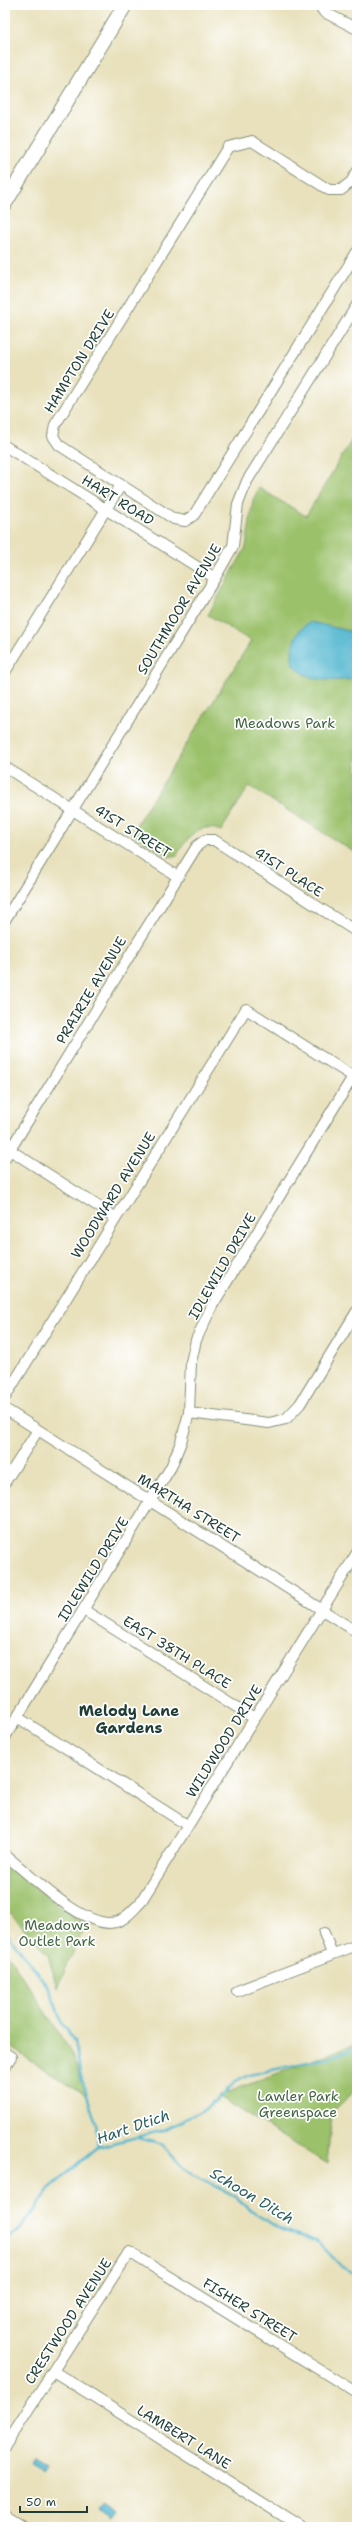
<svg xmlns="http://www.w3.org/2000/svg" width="362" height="2532" font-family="'Shantell Sans',sans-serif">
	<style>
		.green { fill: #9bc16b; stroke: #5d7f50 }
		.water { fill: #50b5cf; stroke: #387982 }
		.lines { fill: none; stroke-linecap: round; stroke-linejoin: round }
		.stream { stroke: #50b5cf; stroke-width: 2.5 }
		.minor-casing { stroke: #848f78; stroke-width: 12 }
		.highway-casing { stroke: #848f78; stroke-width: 16 }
		.minor { stroke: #fff; stroke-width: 10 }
		.highway { stroke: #fff; stroke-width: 14 }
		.labels { text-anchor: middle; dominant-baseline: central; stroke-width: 3.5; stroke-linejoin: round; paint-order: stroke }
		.street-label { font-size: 14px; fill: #1f3d34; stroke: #fff }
		.park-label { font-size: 14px; fill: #446544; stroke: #fff }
		.neighbourhood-label { font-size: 15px; font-weight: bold; fill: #1f3d34; stroke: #fff }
		.water-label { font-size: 15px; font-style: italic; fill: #2e6162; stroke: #fff }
	</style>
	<rect width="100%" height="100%" fill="#fff"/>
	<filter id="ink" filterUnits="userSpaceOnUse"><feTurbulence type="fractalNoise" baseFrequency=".025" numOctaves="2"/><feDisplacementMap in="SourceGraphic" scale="8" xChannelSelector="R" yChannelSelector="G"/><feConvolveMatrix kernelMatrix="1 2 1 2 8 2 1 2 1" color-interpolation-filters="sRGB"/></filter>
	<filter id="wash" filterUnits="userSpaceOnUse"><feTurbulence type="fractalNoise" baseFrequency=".012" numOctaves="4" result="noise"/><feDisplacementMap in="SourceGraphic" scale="16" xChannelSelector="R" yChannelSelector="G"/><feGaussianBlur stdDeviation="0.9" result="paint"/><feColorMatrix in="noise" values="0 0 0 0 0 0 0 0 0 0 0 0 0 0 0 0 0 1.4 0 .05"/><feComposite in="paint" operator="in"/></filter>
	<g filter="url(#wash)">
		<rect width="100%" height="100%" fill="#e8e1bc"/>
		<path class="green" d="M357,431v423l-108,-68 -28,45c-23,-10 -33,6 -44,24l-8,2 -38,-24 120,-192 -43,-26 38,-68 7,-47 6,-12 47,28z
			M5,1864l80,62 -28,62 -9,-33 -43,-48z
			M5,1950l66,102 16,44 -82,-52z
			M357,2043v46l-25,23 -5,52 -109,-68z"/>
		<path class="water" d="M311,622l46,11v46c-25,2 -45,5 -64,-14 -3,-18 1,-35 18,-43z
			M35,2458l12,7 -3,6 -12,-7z
			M102,2502l13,8 -4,7 -13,-9z"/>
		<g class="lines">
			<path class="stream" d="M5,1931l38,49 7,10 12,33 13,18 5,32 16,51 2,23
				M138,2138l25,7 18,21 11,8 43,22 19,17 26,16 38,13 24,25 15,8
				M5,2241l16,-13 28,-39 49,-42 66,-17 37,-19 23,-17 10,-11 15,-8 78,-17 21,-7 9,-7"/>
		</g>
	</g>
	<g filter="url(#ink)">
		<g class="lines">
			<g class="minor-casing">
				<path id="minor" d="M319,5l5,7 33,17
					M357,172l-6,10 -10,8h-12l-77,-49 -24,6 -173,278 -2,11 6,9 115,74 11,2 9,-6 163,-263
					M5,446l210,132
					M5,672l116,-187
					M5,767l172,109
					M5,920l210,-342 18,-32 5,-42 9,-23 110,-176
					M10,1150l105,67
					M5,1158l192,-312 8,-6h9l143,92
					M5,1397l241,-388 111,70
					M5,1409l352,223
					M189,1413l80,10 17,-4 14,-15 57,-93
					M5,1482l33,-52
					M84,1610l170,108
					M17,1717l170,108
					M5,1737l166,-270 10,-25 8,-29 2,-51 5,-22 16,-34 145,-236
					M5,1855c23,18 81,76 111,67 9,-2 17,-12 24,-19l217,-350
					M324,1933l8,21
					M237,1991l120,-46
					M5,2053l6,4 -6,9
					M53,2371l248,156
					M5,2446l124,-194 228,141
					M5,2517l16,10"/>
			</g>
			<g class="highway-casing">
				<path id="highway" d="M5,203l120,-198"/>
			</g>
			<use href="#minor" class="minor"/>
			<use href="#highway" class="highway"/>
		</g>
	</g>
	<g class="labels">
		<g class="street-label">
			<text transform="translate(79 361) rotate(-58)">HAMPTON DRIVE</text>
			<text transform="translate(118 500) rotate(32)">HART ROAD</text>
			<text transform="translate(179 609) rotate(-59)">SOUTHMOOR AVENUE</text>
			<text transform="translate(133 831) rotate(32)">41ST STREET</text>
			<text transform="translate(289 872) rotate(33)">41ST PLACE</text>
			<text transform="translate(91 990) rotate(-59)">PRAIRIE AVENUE</text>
			<text transform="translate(113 1195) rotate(-58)">WOODWARD AVENUE</text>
			<text transform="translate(222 1266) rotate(-60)">IDLEWILD DRIVE</text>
			<text transform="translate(189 1508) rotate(32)">MARTHA STREET</text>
			<text transform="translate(93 1569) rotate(-58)">IDLEWILD DRIVE</text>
			<text transform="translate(177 1652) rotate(32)">EAST 38TH PLACE</text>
			<text transform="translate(224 1741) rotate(-58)">WILDWOOD DRIVE</text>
			<text transform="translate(250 2310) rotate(32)">FISHER STREET</text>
			<text transform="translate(68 2321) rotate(-57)">CRESTWOOD AVENUE</text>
			<text transform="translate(184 2437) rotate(32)">LAMBERT LANE</text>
		</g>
		<g class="park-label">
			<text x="285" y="723">Meadows Park</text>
			<text x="57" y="1925">Meadows<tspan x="57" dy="16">Outlet Park</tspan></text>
			<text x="298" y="2096">Lawler Park<tspan x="298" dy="16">Greenspace</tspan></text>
		</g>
		<g class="neighbourhood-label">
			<text x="129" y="1711">Melody Lane<tspan x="129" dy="17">Gardens</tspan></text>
		</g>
		<g class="water-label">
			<text transform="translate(133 2127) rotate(-19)">Hart Dtich</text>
			<text transform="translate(252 2196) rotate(31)">Schoon Ditch</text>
		</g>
	</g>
	<rect width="362" height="2532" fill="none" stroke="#fff" stroke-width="20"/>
	<path d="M20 2506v6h67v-6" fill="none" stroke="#1f3d34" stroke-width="2"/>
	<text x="26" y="2506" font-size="12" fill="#1f3d34" stroke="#ffffff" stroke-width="3" paint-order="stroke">50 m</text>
</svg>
